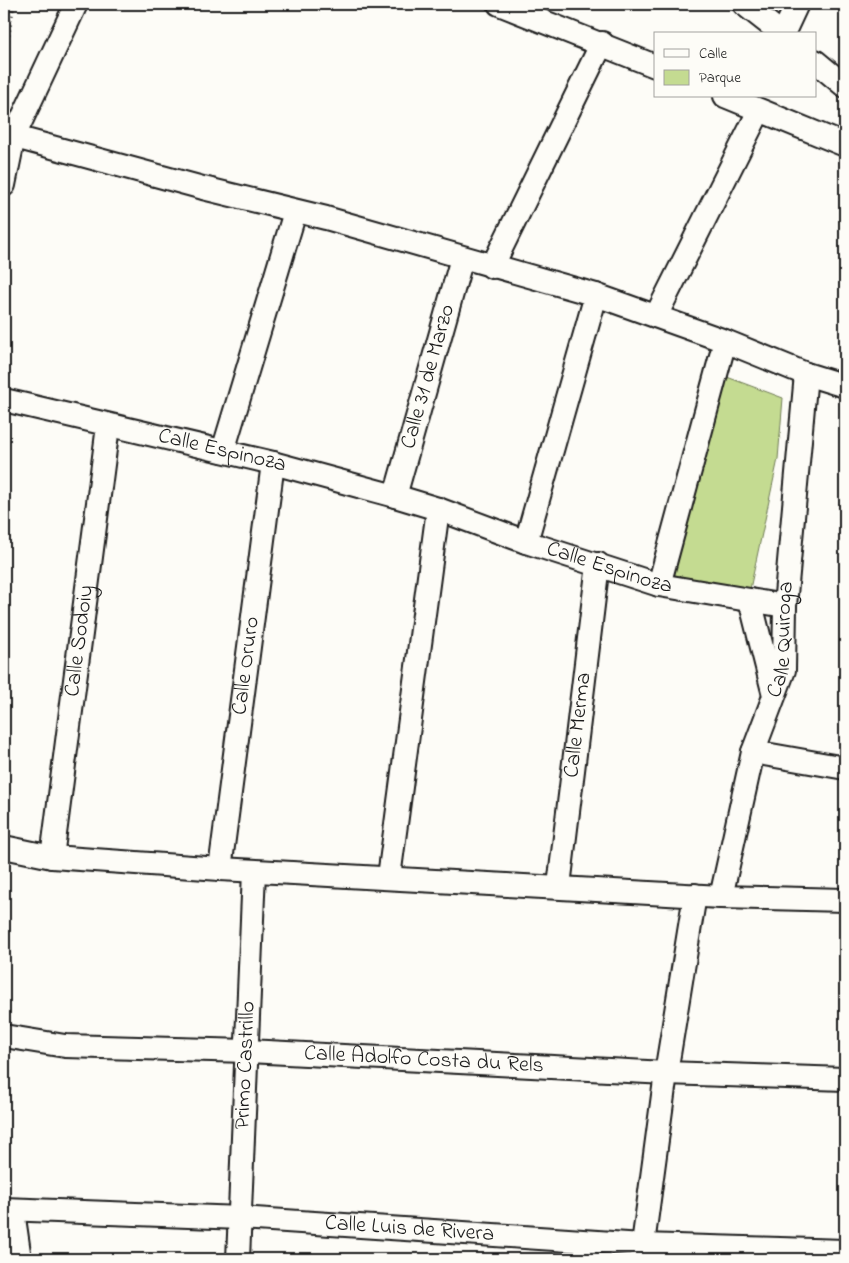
<svg xmlns="http://www.w3.org/2000/svg" width="849" height="1263" font-family="'Indie Flower',sans-serif">
	<style>
		.green { fill: #c4db91; stroke: #707c56 }
		.lines { fill: none; stroke-linecap: round; stroke-linejoin: round }
		.street-casing { stroke: #1c1c1c; stroke-width: 26 }
		.path { stroke: #1c1c1c; stroke-width: 3; stroke-dasharray: 1 4; stroke-linecap: butt }
		.street { stroke: #fdfcf7; stroke-width: 22 }
		.labels { text-anchor: middle; dominant-baseline: central; stroke-width: 5; stroke-linejoin: round; paint-order: stroke }
		.street-label { font-size: 22px; fill: #1c1c1c; stroke: #fdfcf7 }
	</style>
	<rect width="100%" height="100%" fill="#fdfcf7"/>
	<filter id="ink" filterUnits="userSpaceOnUse"><feTurbulence type="fractalNoise" baseFrequency=".02" numOctaves="2"/><feDisplacementMap in="SourceGraphic" scale="10" xChannelSelector="R" yChannelSelector="G"/><feConvolveMatrix kernelMatrix="1 2 1 2 8 2 1 2 1" color-interpolation-filters="sRGB"/></filter>
	<g filter="url(#ink)">
		<path class="green" d="M727,377l56,21 -5,61 -28,130 -78,-13z"/>
		<g class="lines">
			<g class="street-casing">
				<g id="street">
					<path d="M499,4l156,62"/>
					<path d="M744,4l38,30"/>
					<path d="M783,34l14,-30"/>
					<path d="M815,61l30,25"/>
					<path d="M725,96l120,49"/>
					<path d="M4,134l199,54 123,30 270,77 129,46 81,33 39,12"/>
					<path d="M4,185l10,-49 62,-132"/>
					<path d="M492,267l110,-224"/>
					<path d="M656,316l103,-205"/>
					<path id="s1" d="M4,400l269,63 122,33 43,13 88,33 133,43 126,21"/>
					<path d="M223,451l72,-239"/>
					<path id="s2" d="M395,496l67,-238"/>
					<path d="M526,542l70,-247"/>
					<path d="M659,585l66,-244"/>
					<path d="M750,600l24,95"/>
					<path d="M753,752l92,16"/>
					<path d="M4,847l48,10 168,12 501,28 124,3"/>
					<path id="s3" d="M52,857l56,-431"/>
					<path id="s4" d="M220,869l53,-406"/>
					<path d="M389,877l49,-368"/>
					<path id="s5" d="M559,886l39,-322"/>
					<path id="s6" d="M721,897l32,-145 31,-82 1,-64 21,-232"/>
					<path id="s7" d="M4,1036l61,10 183,5 418,22 179,6"/>
					<path id="s8" d="M4,1209l237,9 401,27 203,6"/>
					<path d="M13,1211l7,48"/>
					<path id="s9" d="M238,1259l16,-388"/>
					<path d="M641,1259l25,-186 29,-178"/>
				</g>
			</g>
			<path class="path" d="M4,65l10,-61"/>
			<use href="#street" class="street"/>
		</g>
	</g>
	<g class="labels">
		<g class="street-label">
			<text stroke="none"><textPath href="#s2" startOffset="124">Calle 31 de Marzo</textPath></text>
			<text stroke="none"><textPath href="#s1" startOffset="224">Calle Espinoza</textPath></text>
			<text stroke="none"><textPath href="#s1" startOffset="629">Calle Espinoza</textPath></text>
			<text stroke="none"><textPath href="#s6" startOffset="266">Calle Quiroga</textPath></text>
			<text stroke="none"><textPath href="#s3" startOffset="218">Calle Sodoiy</textPath></text>
			<text stroke="none"><textPath href="#s4" startOffset="205">Calle Oruro</textPath></text>
			<text stroke="none"><textPath href="#s5" startOffset="162">Calle Merma</textPath></text>
			<text stroke="none"><textPath href="#s7" startOffset="421">Calle Adolfo Costa du Rels</textPath></text>
			<text stroke="none"><textPath href="#s9" startOffset="194">Primo Castrillo</textPath></text>
			<text stroke="none"><textPath href="#s8" startOffset="406">Calle Luis de Rivera</textPath></text>
		</g>
	</g>
	<rect width="849" height="1263" fill="none" stroke="#fdfcf7" stroke-width="20"/>
	<rect x="10" y="10" width="829" height="1243" fill="none" stroke="#1c1c1c" stroke-width="2" filter="url(#ink)"/>
	<rect x="654" y="32" width="162" height="65" fill="#fdfcf7" stroke="#a3a29f"/>
	<rect x="664" y="49" width="25" height="8" fill="#fdfcf7" stroke="#a3a29f"/>
	<text x="699" y="58" font-size="15" fill="#1c1c1c">Calle</text>
	<rect x="664" y="70" width="25" height="15" fill="#c4db91" stroke="#a3a29f"/>
	<text x="699" y="82" font-size="15" fill="#1c1c1c">Parque</text>
</svg>
